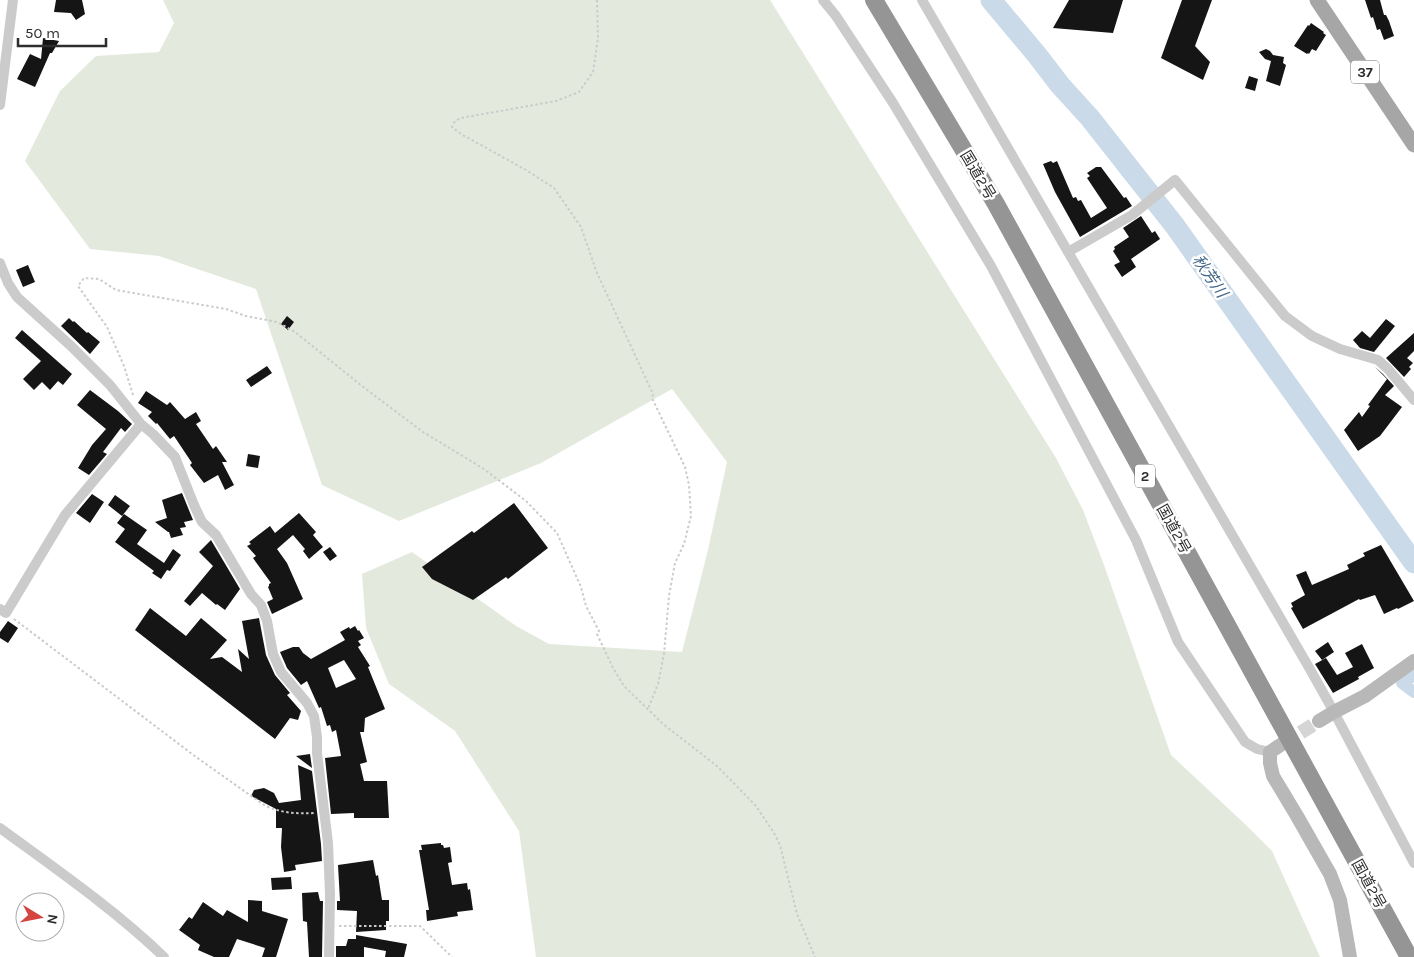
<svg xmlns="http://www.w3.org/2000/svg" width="1414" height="957" font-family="Karla,'Noto Sans JP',sans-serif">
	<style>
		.green { fill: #e3eadd }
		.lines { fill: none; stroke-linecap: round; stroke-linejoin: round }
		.canal { stroke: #cbdae8; stroke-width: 12 }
		.river { stroke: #cbdae8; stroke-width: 21 }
		.building { fill: #151515; fill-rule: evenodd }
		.secondary-tunnel { stroke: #d5d5d5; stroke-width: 14; stroke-dasharray: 14 7; stroke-linecap: butt }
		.path { stroke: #cbcbcb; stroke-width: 2; stroke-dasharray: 2.5 2.5; stroke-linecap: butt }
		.street { stroke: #cbcbcb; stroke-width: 10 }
		.secondary { stroke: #b8b8b8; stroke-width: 14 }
		.primary { stroke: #a6a6a6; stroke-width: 15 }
		.highway { stroke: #959595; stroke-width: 18 }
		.labels { text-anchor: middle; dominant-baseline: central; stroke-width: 5; stroke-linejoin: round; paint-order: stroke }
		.shield { fill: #fff; stroke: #6d6d6d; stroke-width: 1 }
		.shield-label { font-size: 14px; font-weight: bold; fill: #2e2e2e }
		.street-label { font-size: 15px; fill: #2e2e2e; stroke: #fff }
		.water-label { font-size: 16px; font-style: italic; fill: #446789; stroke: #fff }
	</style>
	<rect width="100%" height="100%" fill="#fff"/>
	<path class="green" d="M163,0h607l286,458 27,52 21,55 67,190 75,70 26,26 48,106h-784l-17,-126 -64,-100 -66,-47 -23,-56 -4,-54 50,-22 104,74 33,18 133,8 25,-98 20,-92 -55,-73 -131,74 -142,58 -77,-36 -66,-196 -97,-33 -69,-7 -65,-88 35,-70 36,-35 63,-4 15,-29z"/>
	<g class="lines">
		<path class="canal" d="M1414,675l-12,8 12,9"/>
		<path class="river" d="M991,0l46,55 23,30 30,33 85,108 239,337"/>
	</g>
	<path class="building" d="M56,0h26l3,14 -9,6 -5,-7 -17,-1z
		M1069,0h54l-10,33 -60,-5z
		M1182,0h30l-17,46 15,16 -7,18 -42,-22z
		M1365,0h15l4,15h2l3,6 5,15 -10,4 -4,-11 -3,1 -4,-13 -2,1z
		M1311,23l13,9 -1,1 3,2 -10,16 -4,-2 -3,5 -1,-1 -1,1 -13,-8 14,-21 1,1z
		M43,38l16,3 -7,12h-2l-15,34 -18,-8 13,-25 11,5z
		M1266,49l4,2 3,4 11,2 -1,6 3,2 -6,21 -14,-5 5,-20 -6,-2 -6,-7z
		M1249,76l9,3 -3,12 -10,-3z
		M1051,161l2,2 4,-2 16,37 3,-1 2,4 3,-1 10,18 16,-10 -20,-30 3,-2 -3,-3 9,-6h5l23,31 2,-1 6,9 -52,31 -25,-45 -12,-28z
		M1141,216l11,17 3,-2 5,8 -29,20 5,8 -14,10 -8,-12 6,-3 -7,-11 2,-2 -1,-2 15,-10 -6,-9z
		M28,265l7,17 -12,5 -7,-17z
		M287,316l7,6 -6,8 -7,-6z
		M69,318l4,4 1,-1 13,12 1,-1 12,10 -10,12 -29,-28z
		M1386,319l9,7 -21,26 -14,-4 -7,-8 9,-9 8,7z
		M22,330l50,44 -9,11 -5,-4 -8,9 -8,-8 -8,8 -11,-11 18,-18 -26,-23z
		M1414,333v18l-7,7 6,5 -4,4 2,2 -7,8 -18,-19z
		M267,366l5,7 -21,14 -5,-7z
		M1375,367l8,7 11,12 -9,9 17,12 -22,29 -22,15 -14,-21 15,-18 3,5 8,-11 -2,-1 19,-26z
		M90,390l28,21 14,13 -7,8 -4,-4 -18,24 4,2 -18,21 -11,-7 14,-23 14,-16 -29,-24z
		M146,391l21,14 3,-3 15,17 11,-7 5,9 -5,3 17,25 3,-3 11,16h-5l12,23 -9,5 -7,-15 -14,8 -14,-18 2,-2 -18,-27 -4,3 -13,-16 -1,1 -8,-8 4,-4 -14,-9z
		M248,454l12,2 -2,12 -12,-2z
		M182,493l11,27 -9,2 2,5 -6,1 3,7 -12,3 -2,-6h-1l-13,-10 12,-4 -5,-18z
		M92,494l12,8 -14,21 -14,-10z
		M115,495l15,11 -8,10 -14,-11z
		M514,503l34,45 -40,31 -2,-2 -33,23 -41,-21 -10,-12 50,-36 2,2z
		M299,513l17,19 -3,3 10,12 -14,12 -6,-8 2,-2 -12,-14 -16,14 10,14 16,36 -31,15 -5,-12 6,-3 -5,-12 1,-1v-2l2,-1 -18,-25 3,-2 -9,-10 4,-2 -2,-2 21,-16 5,7z
		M124,514l23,16 -10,14 27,19 9,-14 8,6 -11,16 -3,-1 -6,9 -9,-6 2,-2 -39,-29 10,-13 -8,-6z
		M211,540l29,49 -15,21 -8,-6 -1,1 -14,-12 -12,13 -6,-5 29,-35 -14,-14z
		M1381,545l33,56 -16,8 -1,-1 -13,6 -9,-19 -15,5 -1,-1 -56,30 -12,-21 2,-1 -2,-4 14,-8 -9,-20 10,-4 6,14 37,-16 -2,-4 18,-9 -2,-3z
		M330,547l7,9 -7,5 -7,-9z
		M150,608l36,28 15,-18 26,22 -17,19 12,-2 20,15 -4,-23 11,10 -7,-38 17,-3 7,37 9,20 15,18 -3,2 14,16 -3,9 -8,-2 -15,21 -140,-109z
		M8,621l10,7 -10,15 -8,-5v-6z
		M355,626l3,5 1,-1 5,8 -6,3 3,4 -3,2 12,19 -2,1 17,42 -20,9 -1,14h-4l7,30 -7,2 4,17h23l2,37h-35v-5l-23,1 -6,-56 16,-2 -5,-26 -4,2 -2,-7 -3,1 -6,-19 -2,1 -12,-27 -6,4 -14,-17 -7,-16 13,-5h6l4,6 8,6 34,-19 -5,-8 9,-5 1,2zM344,660l12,19 -20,9 -8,-20z
		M1328,642l6,10 -12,8 -7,-9z
		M1362,644l12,24 -16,9 1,2 -26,14 -18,-29 11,-6 11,17 16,-8 -8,-14z
		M310,754l2,14 -16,-12z
		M298,765l14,6 9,73 1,17 -27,4 1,5 -12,2 -3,-25 1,-19h-6v-19l-25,-13 3,-6 10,-2 10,5 5,10 22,-3z
		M441,843v2h2l1,3 6,-1 2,15 -4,1 4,22 15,-2 1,7 2,-1 3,21 -16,2 1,4 -31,5 -1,-11h3l-10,-60h3l-1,-5z
		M373,860l3,16 2,-1 4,25h7v21h-3v9l-30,2 1,-21 -20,-1v-9h3l-2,-36z
		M291,877l1,12 -20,1 -1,-12z
		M318,892l2,9h3l-1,56h-13l-2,-35 -4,-1 -1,-28z
		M248,900l14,1v10l26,8 -12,38h-14l3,-9 -28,-9 -8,18h-15l-16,-7 2,-5 -21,-15 10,-13 3,2 11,-17 20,14 4,-6 21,12z
		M356,935l51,9 -3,13h-19l1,-6 -22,-4v10h-28v-11h10l2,-7h8z"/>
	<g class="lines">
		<path class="secondary-tunnel" d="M1283,744l36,-23"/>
		<path class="path" d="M597,0l1,38 -5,34 -14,20 -23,9 -95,17 -6,3 -3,6 9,7 65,36 28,18 27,39 16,46 56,121 -1,4 33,69 4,18 2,31 -7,28 -9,19 -6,33 -5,58 -6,30 -10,25
			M133,395l-9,-29 -17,-39 -29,-41 6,-8 15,1 17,11 110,19 20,7 31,6 18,10 67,54 61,46 61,37 42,32 31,32 24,54 5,19 13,25 -2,3 16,34 11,18 39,38 54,42 39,40 18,27 6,12 17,69 18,43
			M14,619l182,138 68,48c16,8 32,9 50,8
			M339,926h81l32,31"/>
		<path class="street" d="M823,0l13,16 57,87 98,163 145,274 42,102 67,100 12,7 13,3
			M922,0l389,671 23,41 80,151
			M0,105l13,-105
			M1068,252l64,-37 43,-35 110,136 27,20 28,13 38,11 10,9 26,31
			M0,263l8,20 9,14 54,49 39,39 31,39 -76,91 -59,98 -6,-4
			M141,424l12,10 22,23 19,48 8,17 14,13 35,59 10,11 6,16 6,33 8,18 26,31 7,13 3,21v16l11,90 2,51 -1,63
			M0,828c56,41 114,81 164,129"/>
		<path class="secondary" d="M1319,721l15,-9 31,-16 49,-35
			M1282,744l-12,8v11l3,13 24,40 33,58 10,26 10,57"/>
		<path class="primary" d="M1317,0l97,145"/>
		<path class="highway" d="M874,0l122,204 413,753"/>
	</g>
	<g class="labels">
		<g class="shield">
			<rect x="1351" y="60.5" width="28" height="23" rx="4"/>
			<rect x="1135" y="464.5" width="20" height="23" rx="4"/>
		</g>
		<g class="shield-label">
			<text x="1365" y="72">37</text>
			<text x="1145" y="476">2</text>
		</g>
		<g class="street-label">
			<text transform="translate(978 175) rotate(59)">国道2号</text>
			<text transform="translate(1174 529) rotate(61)">国道2号</text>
			<text transform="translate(1369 884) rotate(61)">国道2号</text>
		</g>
		<g class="water-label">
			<text transform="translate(1210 276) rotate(55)">秋芳川</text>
		</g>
	</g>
	<g transform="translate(40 917) rotate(100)"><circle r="24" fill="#ffffff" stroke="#ababab"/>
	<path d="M0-4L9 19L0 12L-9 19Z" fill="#d44541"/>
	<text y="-8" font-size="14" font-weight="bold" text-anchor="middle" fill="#2e2e2e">N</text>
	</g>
	<path d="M18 38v8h88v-8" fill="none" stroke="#2e2e2e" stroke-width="2.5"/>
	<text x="25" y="38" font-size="15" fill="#2e2e2e" stroke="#ffffff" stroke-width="4" paint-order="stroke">50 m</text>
</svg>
